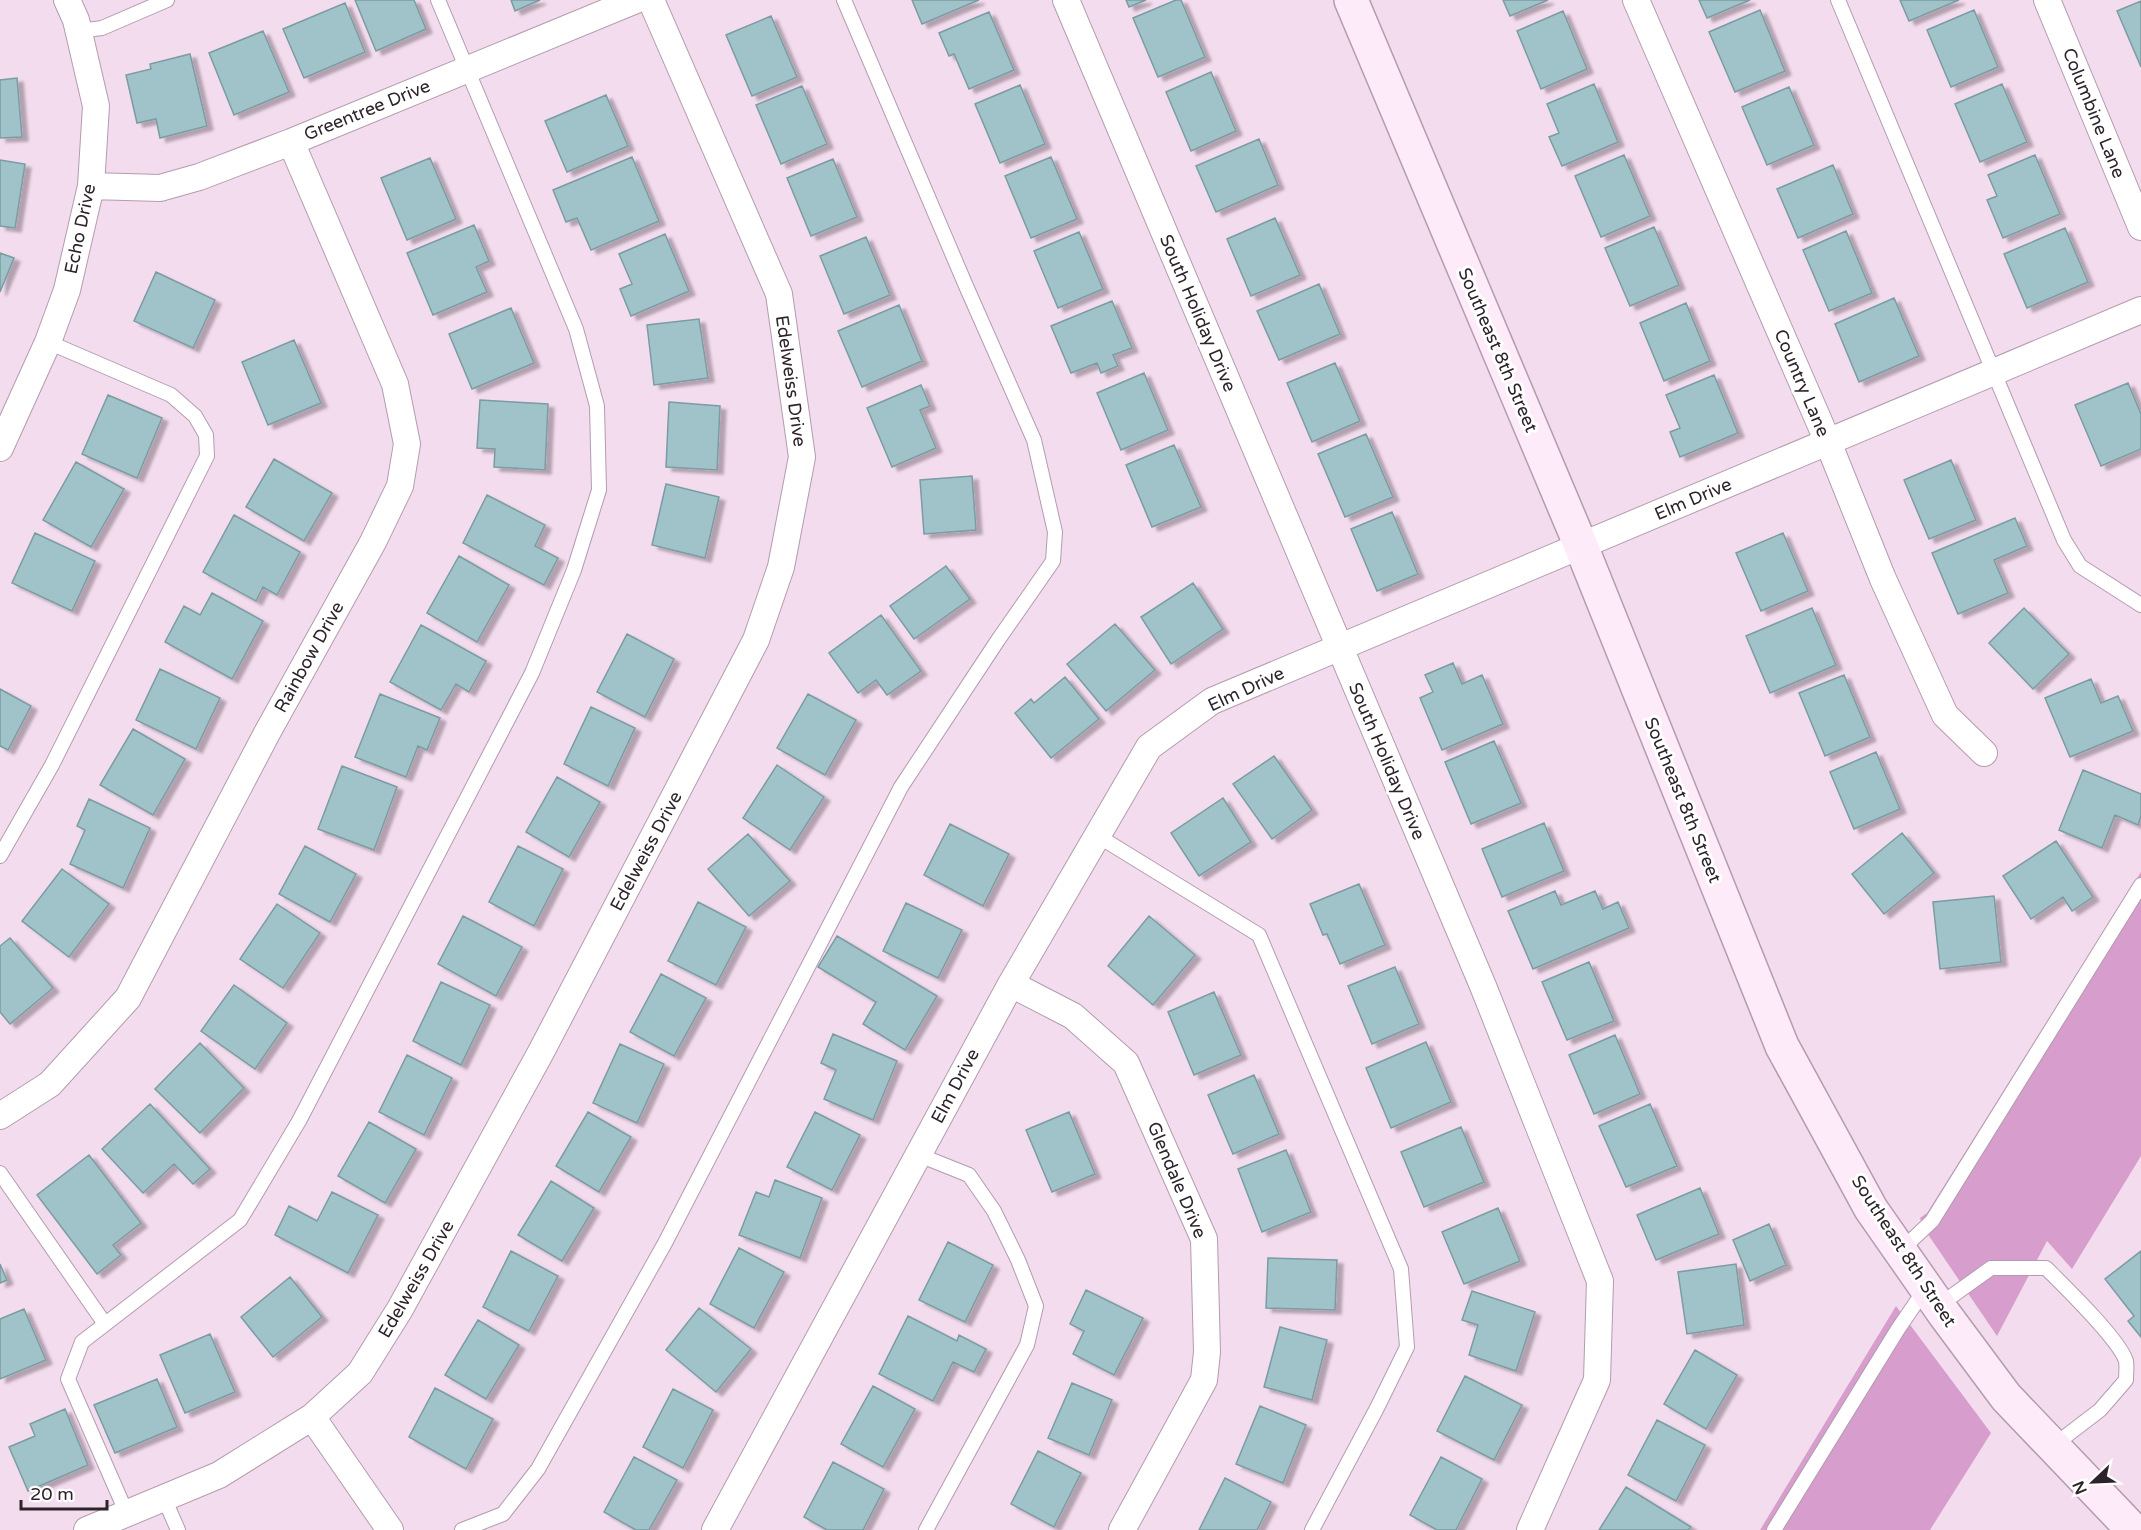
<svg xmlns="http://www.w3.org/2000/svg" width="2141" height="1530" font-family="'Varela Round',sans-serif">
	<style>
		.green { fill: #d79dcd }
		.building { fill: #a0c2c9; stroke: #7b9ca3; stroke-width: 1.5; filter: url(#shadow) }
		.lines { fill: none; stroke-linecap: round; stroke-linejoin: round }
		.lane-casing { stroke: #b39cae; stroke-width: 16 }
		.street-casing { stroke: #b39cae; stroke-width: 28 }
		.secondary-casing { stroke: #b39cae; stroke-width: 36 }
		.lane { stroke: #fff; stroke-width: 14 }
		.street { stroke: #fff; stroke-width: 26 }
		.secondary { stroke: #feebfa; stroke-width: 33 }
		.labels { text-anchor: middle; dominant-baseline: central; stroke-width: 6; stroke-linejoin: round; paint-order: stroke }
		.street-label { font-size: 18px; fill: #2d242b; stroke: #fff }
	</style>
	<defs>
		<filter id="shadow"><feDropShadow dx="6" dy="4" stdDeviation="1.5" flood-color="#0004"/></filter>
	</defs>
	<rect width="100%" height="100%" fill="#f4dcef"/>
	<path class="green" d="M2141,872v284l-69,113 -25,-28 -50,95 -72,-106 -5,-12 7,-5z
		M1896,1306l95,127 -61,97h-170z"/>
	<path class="building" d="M355,0h59l12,29 -50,22z
		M511,0h29l-25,11z
		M912,0h67l-57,24z
		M1126,0h20l-17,7z
		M1176,0h5l24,57 -47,20 -25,-59z
		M1503,0h45l-38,16z
		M1699,0h51l-43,18z
		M1900,0h59l-50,21z
		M2141,1v66l-24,-56z
		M345,3l20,49 -61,26 -21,-49z
		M1760,10l25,61 -50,21 -26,-60z
		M1974,10l24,57 -47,20 -24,-57z
		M1563,11l24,58 -46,20 -24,-58z
		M989,12l25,58 -45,19 -15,-35 -5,2 -10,-23z
		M771,16l26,61 -45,19 -26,-61z
		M263,31l26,61 -55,23 -25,-62z
		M190,54l17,72 -47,12 -4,-19 -19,4 -11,-48 25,-6 -1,-5z
		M1211,72l25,59 -45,20 -25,-59z
		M17,78l5,59 -22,1v-58z
		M1594,84l24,58 -56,24 -13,-29 10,-4 -12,-29z
		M2002,84l25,58 -47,20 -25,-58z
		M1020,85l25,59 -45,19 -25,-59z
		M802,86l25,58 -46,20 -25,-59z
		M1789,87l25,58 -47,20 -25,-58z
		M606,95l22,51 -61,26 -22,-51z
		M1259,139l19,46 -62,27 -20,-46z
		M1624,155l26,61 -49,21 -26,-61z
		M2035,155l25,59 -57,24 -16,-38 10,-4 -9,-21z
		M632,157l27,64 -68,29 -14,-32 -11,4 -13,-32z
		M1051,157l26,62 -46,19 -26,-62z
		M430,158l26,61 -49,21 -26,-62z
		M833,159l24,58 -46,19 -24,-58z
		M0,160l25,4 -10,64 -15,-2z
		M1833,165l20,49 -55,24 -21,-49z
		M1275,218l25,57 -49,21 -24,-57z
		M474,225l15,36 -13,6 11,25 -54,23 -26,-62z
		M1654,227l25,58 -49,21 -25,-58z
		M2065,228l23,54 -61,26 -23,-54z
		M1846,231l26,62 -43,18 -26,-61z
		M1079,232l24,57 -45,19 -24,-57z
		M665,234l24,57 -58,25 -11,-27 12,-5 -13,-30z
		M866,237l24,58 -46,19 -24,-58z
		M0,253l14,5 -14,34z
		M156,272l59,28 -22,48 -59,-27z
		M1319,284l21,50 -61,26 -22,-49z
		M1894,298l25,58 -60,26 -24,-58z
		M1112,301l20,47 -19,7 5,11 -17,7 -4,-10 -26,10 -20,-47z
		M1686,303l24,58 -46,20 -24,-58z
		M899,305l23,56 -60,26 -24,-56z
		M511,308l23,55 -62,26 -23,-55z
		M699,319l9,59 -54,7 -7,-60z
		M294,340l27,63 -53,22 -26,-63z
		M1335,363l25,58 -48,21 -25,-59z
		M1144,373l24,57 -47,20 -24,-57z
		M1714,375l24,58 -58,24 -10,-25 10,-4 -14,-33z
		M2128,383l13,31v35l-40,17 -26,-61z
		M921,385l9,21 -10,4 16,38 -44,19 -25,-59z
		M108,395l54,23 -25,60 -55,-24z
		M480,400l68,4 -3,66 -51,-3 1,-18 -18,-1z
		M669,402l51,4 -3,64 -51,-3z
		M1366,434l27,63 -48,20 -27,-63z
		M1174,445l27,62 -49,20 -26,-62z
		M274,459l58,34 -28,48 -58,-34z
		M1951,460l25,60 -47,19 -25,-59z
		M76,462l48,27 -33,58 -48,-27z
		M972,476l4,54 -52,4 -4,-54z
		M666,484l53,13 -14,61 -53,-13z
		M487,495l58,30 -10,21 23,12 -14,27 -81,-42z
		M1392,512l26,62 -41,17 -26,-62z
		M234,515l66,37 -23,43 -14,-8 -7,14 -53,-29z
		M2015,518l12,28 -33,14 14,33 -50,21 -26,-61z
		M35,533l60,28 -23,50 -60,-28z
		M1783,533l25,58 -47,20 -25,-58z
		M459,556l50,29 -32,57 -50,-29z
		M946,566l24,33 -56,40 -24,-33z
		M1193,583l30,46 -52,35 -30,-47z
		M212,593l51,28 -31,58 -67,-37 19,-36 16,9z
		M1812,608l24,57 -66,28 -24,-57z
		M2024,608l45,46 -36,35 -44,-46z
		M881,615l40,56 -34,24 -11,-15 -18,13 -29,-40z
		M1115,624l40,46 -49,41 -39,-47z
		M421,625l65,36 -17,31 -13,-8 -15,26 -51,-28z
		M627,634l47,25 -29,58 -48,-25z
		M1453,663l9,21 20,-9 21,49 -61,26 -22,-52 13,-6 -8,-17z
		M160,669l60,29 -24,51 -60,-29z
		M1844,675l26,62 -45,19 -26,-63z
		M1065,677l34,42 -48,39 -36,-45 16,-14 3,4z
		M2091,679l10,24 17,-7 15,35 -63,26 -25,-59z
		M0,689l31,17 -23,44 -8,-4z
		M380,694l60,24 -13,32 -9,-4 -12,31 -51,-20z
		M808,694l48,26 -31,55 -48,-27z
		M591,707l44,21 -27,58 -44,-22z
		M133,729l52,30 -32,56 -53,-30z
		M1494,741l27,62 -50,21 -26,-62z
		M1876,752l24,57 -46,20 -24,-57z
		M1274,756l38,54 -40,29 -39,-55z
		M777,765l47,32 -34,53 -47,-32z
		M342,766l55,21 -23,63 -56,-21z
		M2083,770l58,24v22l-3,9 -23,-10 -13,33 -43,-18z
		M557,777l43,25 -31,55 -43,-25z
		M1223,798l28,44 -52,34 -28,-43z
		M89,799l61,29 -27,60 -53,-24 15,-34 -8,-4z
		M1544,823l20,48 -62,26 -20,-48z
		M950,824l59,30 -26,52 -59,-31z
		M1902,833l32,40 -50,41 -32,-40z
		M748,834l42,47 -41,35 -41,-47z
		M2056,841l37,56 -21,14 -9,-14 -32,22 -28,-43z
		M305,846l51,28 -26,48 -51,-28z
		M518,846l45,23 -29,57 -45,-24z
		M62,869l47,35 -40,53 -47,-36z
		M1359,884l26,61 -45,19 -13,-30 -4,1 -13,-31z
		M1555,891l6,14 34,-14 8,18 15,-7 11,26 -96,41 -25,-58z
		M1994,896l7,66 -61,7 -7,-67z
		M698,902l48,25 -30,58 -48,-24z
		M906,903l56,27 -24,48 -55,-27z
		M277,904l43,29 -37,55 -43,-29z
		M463,916l59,31 -26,49 -58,-32z
		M1149,916l46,39 -42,50 -45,-39z
		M837,936l100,60 -32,54 -42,-26 13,-22 -58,-35z
		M10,938l43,50 -43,36 -10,-12v-66z
		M1589,962l25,59 -47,19 -25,-58z
		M1395,967l24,57 -47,20 -24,-58z
		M661,974l45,24 -32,58 -44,-24z
		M441,982l49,23 -29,60 -48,-24z
		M234,985l53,38 -32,46 -54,-38z
		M1214,992l27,63 -47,20 -26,-63z
		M833,1034l64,27 -24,59 -49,-21 12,-29 -15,-7z
		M1615,1035l25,59 -46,20 -25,-59z
		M1426,1042l25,60 -60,26 -25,-60z
		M200,1043l44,45 -44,45 -45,-44z
		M620,1044l44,20 -27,59 -44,-20z
		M407,1055l45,23 -28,57 -45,-23z
		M1254,1075l25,59 -46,20 -25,-59z
		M150,1104l60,65 -17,15 -19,-20 -31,29 -41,-44z
		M1650,1104l27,62 -51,21 -27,-61z
		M588,1112l43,25 -32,55 -43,-26z
		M815,1112l45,23 -28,55 -45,-23z
		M1069,1112l26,62 -43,18 -26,-62z
		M369,1122l47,27 -31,54 -47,-27z
		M1461,1127l23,55 -60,25 -23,-55z
		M1286,1150l25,62 -49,20 -24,-63z
		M89,1155l52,68 -28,22 8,10 -24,19 -60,-79z
		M775,1180l47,18 -22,60 -61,-23 17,-43 13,5z
		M551,1181l43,27 -32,53 -44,-26z
		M1700,1188l19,46 -63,26 -19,-45z
		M332,1192l46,23 -30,58 -73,-38 14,-29 28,15z
		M1498,1208l22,53 -56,23 -22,-52z
		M1769,1224l17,41 -36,16 -17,-41z
		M948,1242l45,23 -28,57 -46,-22z
		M739,1248l45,24 -30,56 -44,-24z
		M511,1251l47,25 -29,55 -46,-24z
		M2141,1251v86l-13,-16 6,-5 -29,-37z
		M1268,1258l69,2 -2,50 -69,-2z
		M0,1264l7,16 -7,3z
		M1736,1264l8,61 -57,9 -9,-62z
		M290,1277l32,40 -49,40 -32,-40z
		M1086,1290l57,28 -29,57 -41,-21 11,-23 -14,-7z
		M1472,1291l63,21 -19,59 -47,-16 9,-30 -16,-5z
		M699,1308l52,41 -35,43 -50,-42z
		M24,1309l22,51 -46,19v-60z
		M908,1316l49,25 2,-6 27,14 -12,23 -21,-10 -20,39 -54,-27z
		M478,1320l41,25 -33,54 -41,-24z
		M1280,1327l47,13 -15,60 -48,-13z
		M210,1334l25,58 -50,21 -25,-58z
		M1695,1350l42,25 -31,54 -42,-25z
		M1465,1376l57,29 -28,55 -57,-29z
		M157,1379l20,48 -62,26 -21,-48z
		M1072,1383l40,17 -23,55 -41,-17z
		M873,1386l42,23 -32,58 -42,-23z
		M435,1388l58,31 -27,50 -57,-32z
		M673,1389l40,21 -30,58 -40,-21z
		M1260,1406l46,19 -23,58 -47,-19z
		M65,1409l23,56 -60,26 -19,-44 26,-11 -5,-12z
		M1657,1420l48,25 -29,56 -48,-26z
		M1038,1451l43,22 -27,54 -43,-23z
		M634,1457l43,23 -28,50h-13l-32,-18z
		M1441,1457l41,22 -26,51h-19l-27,-15z
		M833,1462l51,27 -21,41h-36l-23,-13z
		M1225,1478l46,24 -14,28h-58z
		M1626,1487l65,40 -3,3h-89z"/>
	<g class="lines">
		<g class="lane-casing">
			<path id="lane" d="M1838,0l226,540 16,26 61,39
				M79,31l23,-3 65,-28
				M1098,836l161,99 142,334 6,78 -30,61 -65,122
				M0,856l52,-91 155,-309 -1,-21 -11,-19 -24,-21 -123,-53
				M919,1155l50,20 25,36 24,49 18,46 -9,39 -101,185
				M0,1173l105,151
				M1900,1251l32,-30 209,-336
				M1938,1306l53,-38h55c18,18 73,71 80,93 1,5 0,13 0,19l-26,30 -47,36
				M164,1498l14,32
				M127,1514l-59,-135 14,-37 158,-122 59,-99 233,-448 42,-103 25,-80 -2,-84 -21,-77 -138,-329
				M462,1530l41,-16 35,-45 127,-226 236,-456 97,-147 55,-79 2,-29 -21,-92 -68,-154 -122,-286
				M1774,1530l124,-201 28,-41"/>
		</g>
		<g class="street-casing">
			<path id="street" d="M1066,0l417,986 117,295 -3,99 -67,150
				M1636,0l192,442 55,137 62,136 39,38
				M2047,0l94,227
				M91,186l69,2 39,-11 92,-35 345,-142
				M0,448l48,-106 19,-52 24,-104 5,-80 -20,-86 -9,-20
				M1011,984l62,32 53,47 78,176 3,113 -3,28 -82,150
				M0,1116l50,-32 78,-86 139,-265 106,-191 27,-56 7,-42 -12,-60 -104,-242
				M312,1417l78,113
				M87,1530l132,-55 93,-58 48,-44 40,-64 141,-257 215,-412 25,-73 21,-110 -23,-163 -128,-294
				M715,1530l296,-546 138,-237 63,-46 929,-391"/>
		</g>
		<g class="secondary-casing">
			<path id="secondary" d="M1351,0l230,546 201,500 89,163 74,106 61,82 127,133"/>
		</g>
		<use href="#lane" class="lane"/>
		<use href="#street" class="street"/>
		<use href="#secondary" class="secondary"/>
	</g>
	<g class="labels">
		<g class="street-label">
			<text transform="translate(367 110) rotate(-22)">Greentree Drive</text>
			<text transform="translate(2094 113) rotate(68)">Columbine Lane</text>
			<text transform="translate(80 229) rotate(-78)">Echo Drive</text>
			<text transform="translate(1198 313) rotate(67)">South Holiday Drive</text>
			<text transform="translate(1498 350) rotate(67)">Southeast 8th Street</text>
			<text transform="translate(791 381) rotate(82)">Edelweiss Drive</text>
			<text transform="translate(1802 383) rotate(67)">Country Lane</text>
			<text transform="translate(1693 499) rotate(-23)">Elm Drive</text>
			<text transform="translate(309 657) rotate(-61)">Rainbow Drive</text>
			<text transform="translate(1246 689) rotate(-25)">Elm Drive</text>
			<text transform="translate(1387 761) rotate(67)">South Holiday Drive</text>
			<text transform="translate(1683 800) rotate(68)">Southeast 8th Street</text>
			<text transform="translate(646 851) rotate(-62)">Edelweiss Drive</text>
			<text transform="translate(955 1086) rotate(-62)">Elm Drive</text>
			<text transform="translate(1177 1180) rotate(67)">Glendale Drive</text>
			<text transform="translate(1904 1251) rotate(57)">Southeast 8th Street</text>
			<text transform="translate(416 1279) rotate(-60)">Edelweiss Drive</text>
		</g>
	</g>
	<g transform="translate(2093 1482) rotate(247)" stroke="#ffffff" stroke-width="4.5" paint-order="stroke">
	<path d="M0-4.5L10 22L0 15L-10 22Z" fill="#2d242b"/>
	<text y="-9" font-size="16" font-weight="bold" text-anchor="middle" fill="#2d242b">N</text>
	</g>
	<path d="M21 1500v9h86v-9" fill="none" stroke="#2d242b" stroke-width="3"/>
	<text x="30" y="1500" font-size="18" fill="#2d242b" stroke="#ffffff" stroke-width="4.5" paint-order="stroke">20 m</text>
</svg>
